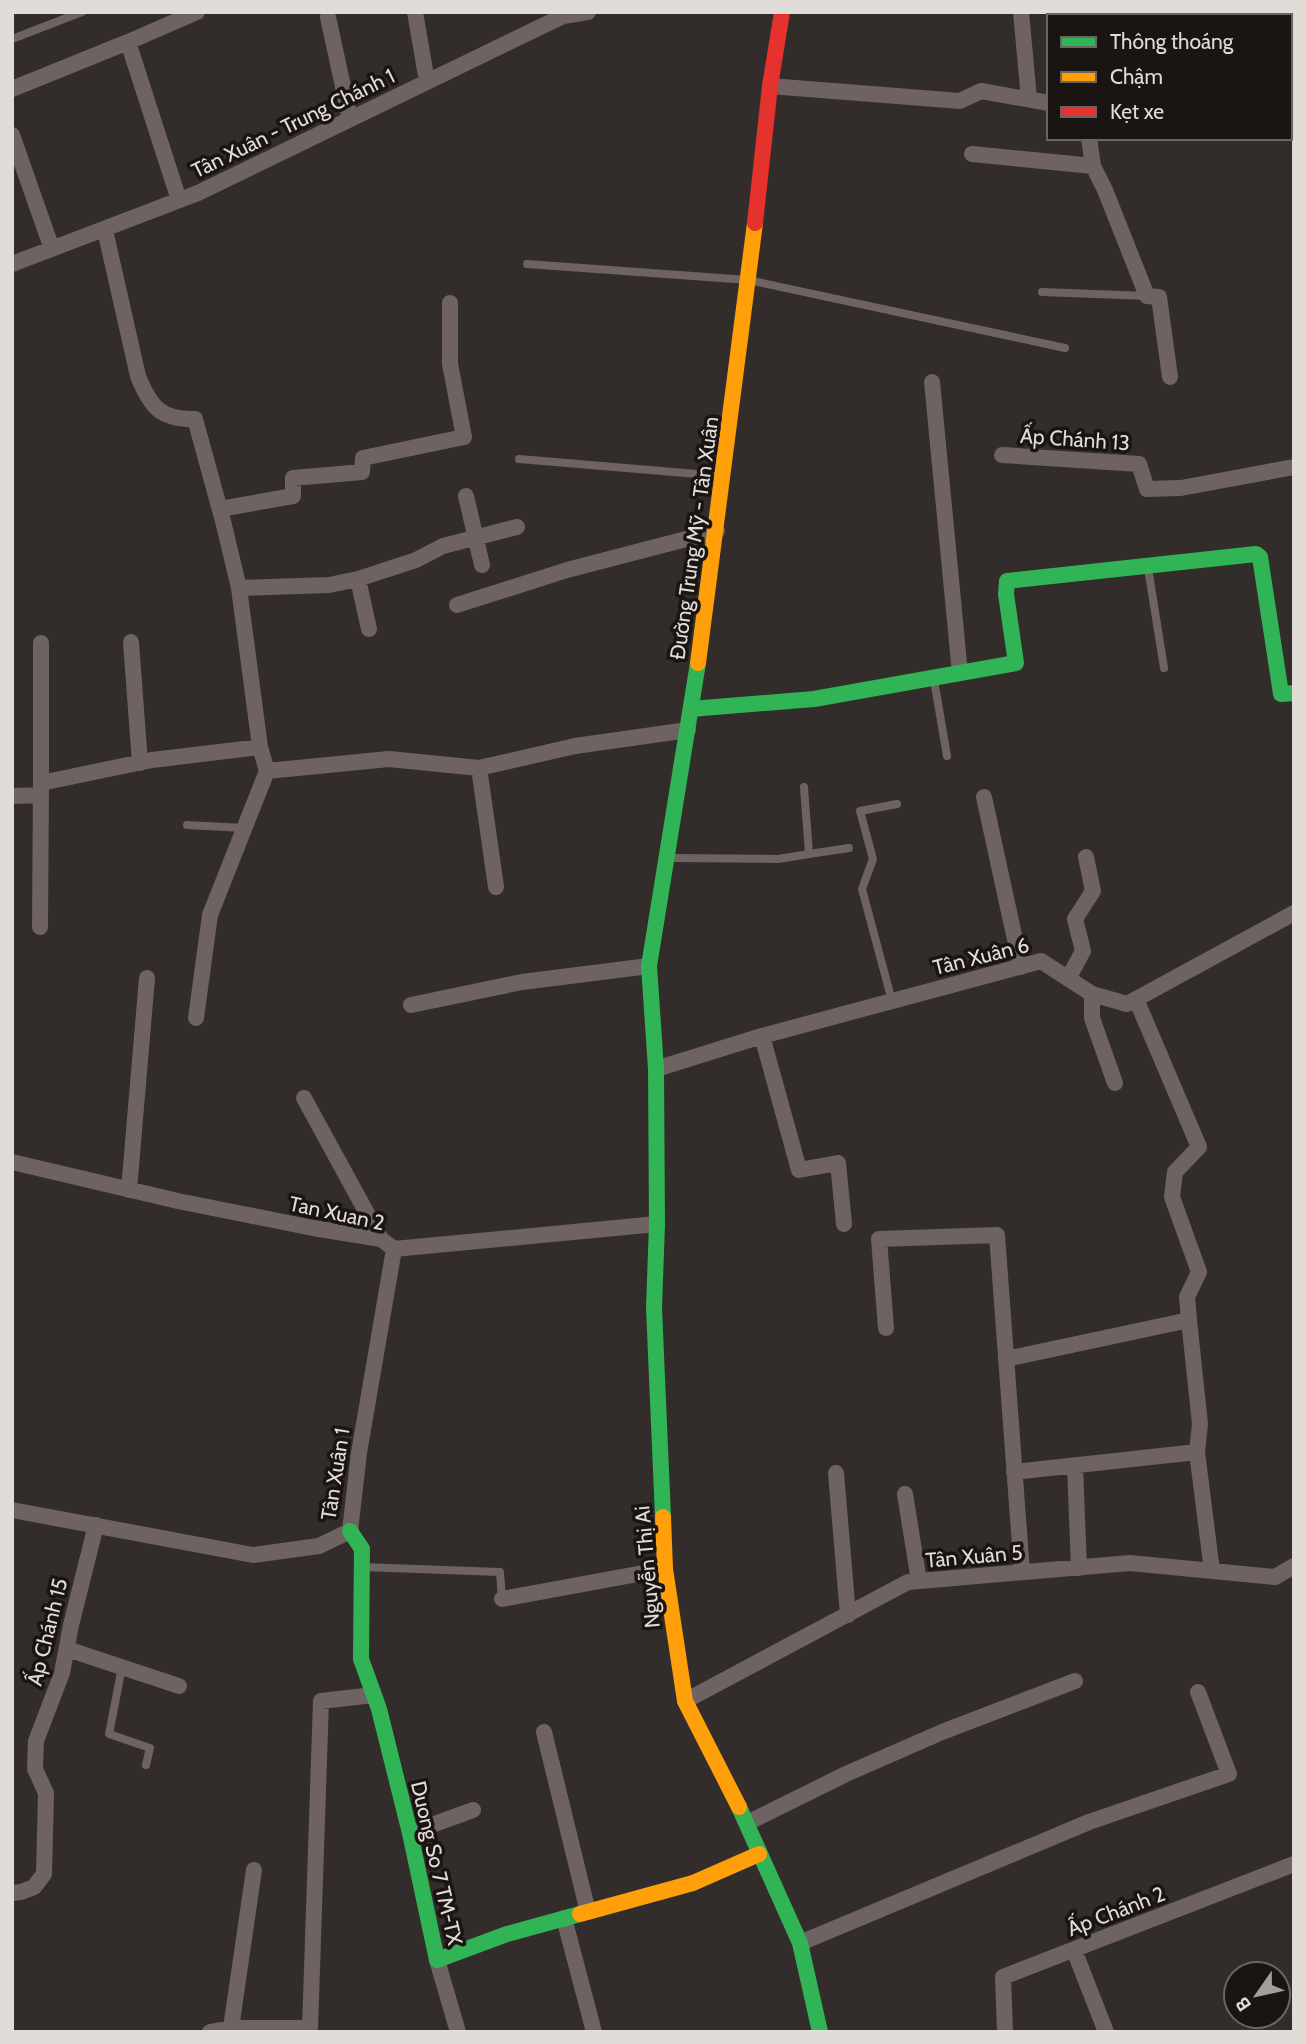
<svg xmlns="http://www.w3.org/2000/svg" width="1306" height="2044" font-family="Cabin,sans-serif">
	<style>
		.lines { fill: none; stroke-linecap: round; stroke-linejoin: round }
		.lane { stroke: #6e6362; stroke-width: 8 }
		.street { stroke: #6e6362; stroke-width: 16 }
		.fast { stroke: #30b455; stroke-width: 16 }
		.slow { stroke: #ff9f0a; stroke-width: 16 }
		.jam { stroke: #e5322d; stroke-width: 16 }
		.labels { text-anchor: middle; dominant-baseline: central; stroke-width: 7; stroke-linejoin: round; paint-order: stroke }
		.street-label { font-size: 21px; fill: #e2dcd9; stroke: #1a1513 }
	</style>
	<rect width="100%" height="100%" fill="#322d2a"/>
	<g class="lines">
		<path class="lane" d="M12,39l70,-27
			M527,264l221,16 317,68
			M1042,292l105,4
			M519,459l202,17
			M1148,568l16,100
			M934,680l13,76
			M187,825l57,3
			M809,854l40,-6
			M670,858l108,1 31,-5 -5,-67
			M892,1001l-30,-112 11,-30 -13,-48 37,-7
			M362,1567l138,5 2,27
			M122,1667l-13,67 41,14 -4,17"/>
		<path class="street" d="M415,12l12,70
			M1021,12l8,87
			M328,17l22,102
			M128,42l69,-30
			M1290,76l4,1
			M770,86l190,15 21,-10 68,12
			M12,89l116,-47 51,158
			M12,135l40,114
			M1089,138l4,28 12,24 42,106 12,1 11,80
			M972,154l121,12
			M105,230l33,146c12,30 22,44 57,43l28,102 16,67 21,159 7,24
			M12,264l186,-71 365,-177 25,-4
			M932,382l28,291
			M1002,455l137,9 8,25 34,-1 113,-21
			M466,496l16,69
			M220,509l73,-13v-18l69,-6 1,-14 101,-21 -14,-73v-61
			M358,579l11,50
			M239,588l90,-3 29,-6 58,-19 27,-14 74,-19
			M457,605l110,-35 150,-39
			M131,642l9,121
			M479,768l17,119
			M41,783v-140
			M12,796l29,-1
			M984,797l37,170
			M40,927l1,-144 111,-23 108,-13
			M1068,979l15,-28 -8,-32 18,-28 -7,-34
			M1092,994v24l23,65
			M1136,999l63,148 -24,25 -3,25 27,75 -12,25 2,23
			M411,1005l111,-23 127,-16
			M196,1018l14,-103 57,-144 122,-12 90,9 96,-22 113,-16
			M762,1036l37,134 39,-7 6,61
			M656,1069l106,-33 279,-75 51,33 35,10 167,-91
			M304,1098l77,141
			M12,1162l166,39 135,27 68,11 13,10 263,-25
			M129,1190l18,-212
			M886,1328l-7,-89 118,-4 25,337
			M1006,1359l183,-39 11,104 -3,28 -183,20
			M1197,1452l15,119
			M1075,1466l4,102
			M836,1473l12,142
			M905,1494l14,87
			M12,1510l241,45 66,-9 31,-15 9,-78 35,-204
			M502,1599l163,-30
			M67,1649l112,37
			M685,1701l223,-119 222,-19 145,14 19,-11
			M544,1732l44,180
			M747,1823l99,-49 96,-42 133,-51
			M410,1833l63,-23
			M12,1893l9,-1 13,-5 10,-13 2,-81 -11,-24 1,-28 26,-68 9,-48 25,-100
			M564,1918l30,114
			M800,1943l289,-121 140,-48 -31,-82
			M1074,1950l32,82
			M437,1960l21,72
			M231,2028l23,-158
			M210,2032l21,-4h79l11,-327 53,-6
			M1005,2032l-2,-55 291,-113"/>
		<path class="fast" d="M691,709l123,-10 202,-36 -10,-69 1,-13 249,-27 4,3 21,137 13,-1
			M663,1517l-9,-209 3,-84 -1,-155 -7,-103 49,-303
			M350,1531l12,18 -1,110 18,50 31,124 27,127 70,-26 73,-20
			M739,1807l61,136 20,89"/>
		<path class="slow" d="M698,663l57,-440
			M663,1517l2,52 20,132 54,106
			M580,1914l113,-31 66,-29"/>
		<path class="jam" d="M755,223l15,-137 12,-74"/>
	</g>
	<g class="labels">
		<g class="street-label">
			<text transform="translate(293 123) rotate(-26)">Tân Xuân - Trung Chánh 1</text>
			<text transform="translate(1075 439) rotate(4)">Ấp Chánh 13</text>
			<text transform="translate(694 538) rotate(-82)">Đường Trung Mỹ - Tân Xuân</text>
			<text transform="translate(981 956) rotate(-14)">Tân Xuân 6</text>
			<text transform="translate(337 1213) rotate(12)">Tan Xuan 2</text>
			<text transform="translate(335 1474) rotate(-81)">Tân Xuân 1</text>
			<text transform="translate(974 1556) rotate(-5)">Tân Xuân 5</text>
			<text transform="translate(647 1567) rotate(-95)">Nguyễn Thị Ai</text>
			<text transform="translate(47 1632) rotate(-76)">Ấp Chánh 15</text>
			<text transform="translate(437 1863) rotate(77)">Duong So 7 TM-TX</text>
			<text transform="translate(1116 1911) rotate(-21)">Ấp Chánh 2</text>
		</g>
	</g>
	<rect width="1306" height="2044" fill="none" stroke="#e2dcd9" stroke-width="28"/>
	<rect x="1047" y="14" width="245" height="126" fill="#1a1513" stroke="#6a6562" stroke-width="2"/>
	<rect x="1061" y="37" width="35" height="10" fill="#30b455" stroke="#6a6562" stroke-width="2"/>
	<text x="1110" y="49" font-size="21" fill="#e2dcd9">Thông thoáng</text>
	<rect x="1061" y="72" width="35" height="10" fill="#ff9f0a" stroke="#6a6562" stroke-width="2"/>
	<text x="1110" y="84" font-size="21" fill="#e2dcd9">Chậm</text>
	<rect x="1061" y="107" width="35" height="10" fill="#e5322d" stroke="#6a6562" stroke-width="2"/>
	<text x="1110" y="119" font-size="21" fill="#e2dcd9">Kẹt xe</text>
	<g transform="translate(1257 1995) rotate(236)"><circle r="33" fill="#1a1513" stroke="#6a6562" stroke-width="2"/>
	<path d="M0-5L12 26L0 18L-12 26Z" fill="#a49f9c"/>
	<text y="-10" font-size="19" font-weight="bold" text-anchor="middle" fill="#e2dcd9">B</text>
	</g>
</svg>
